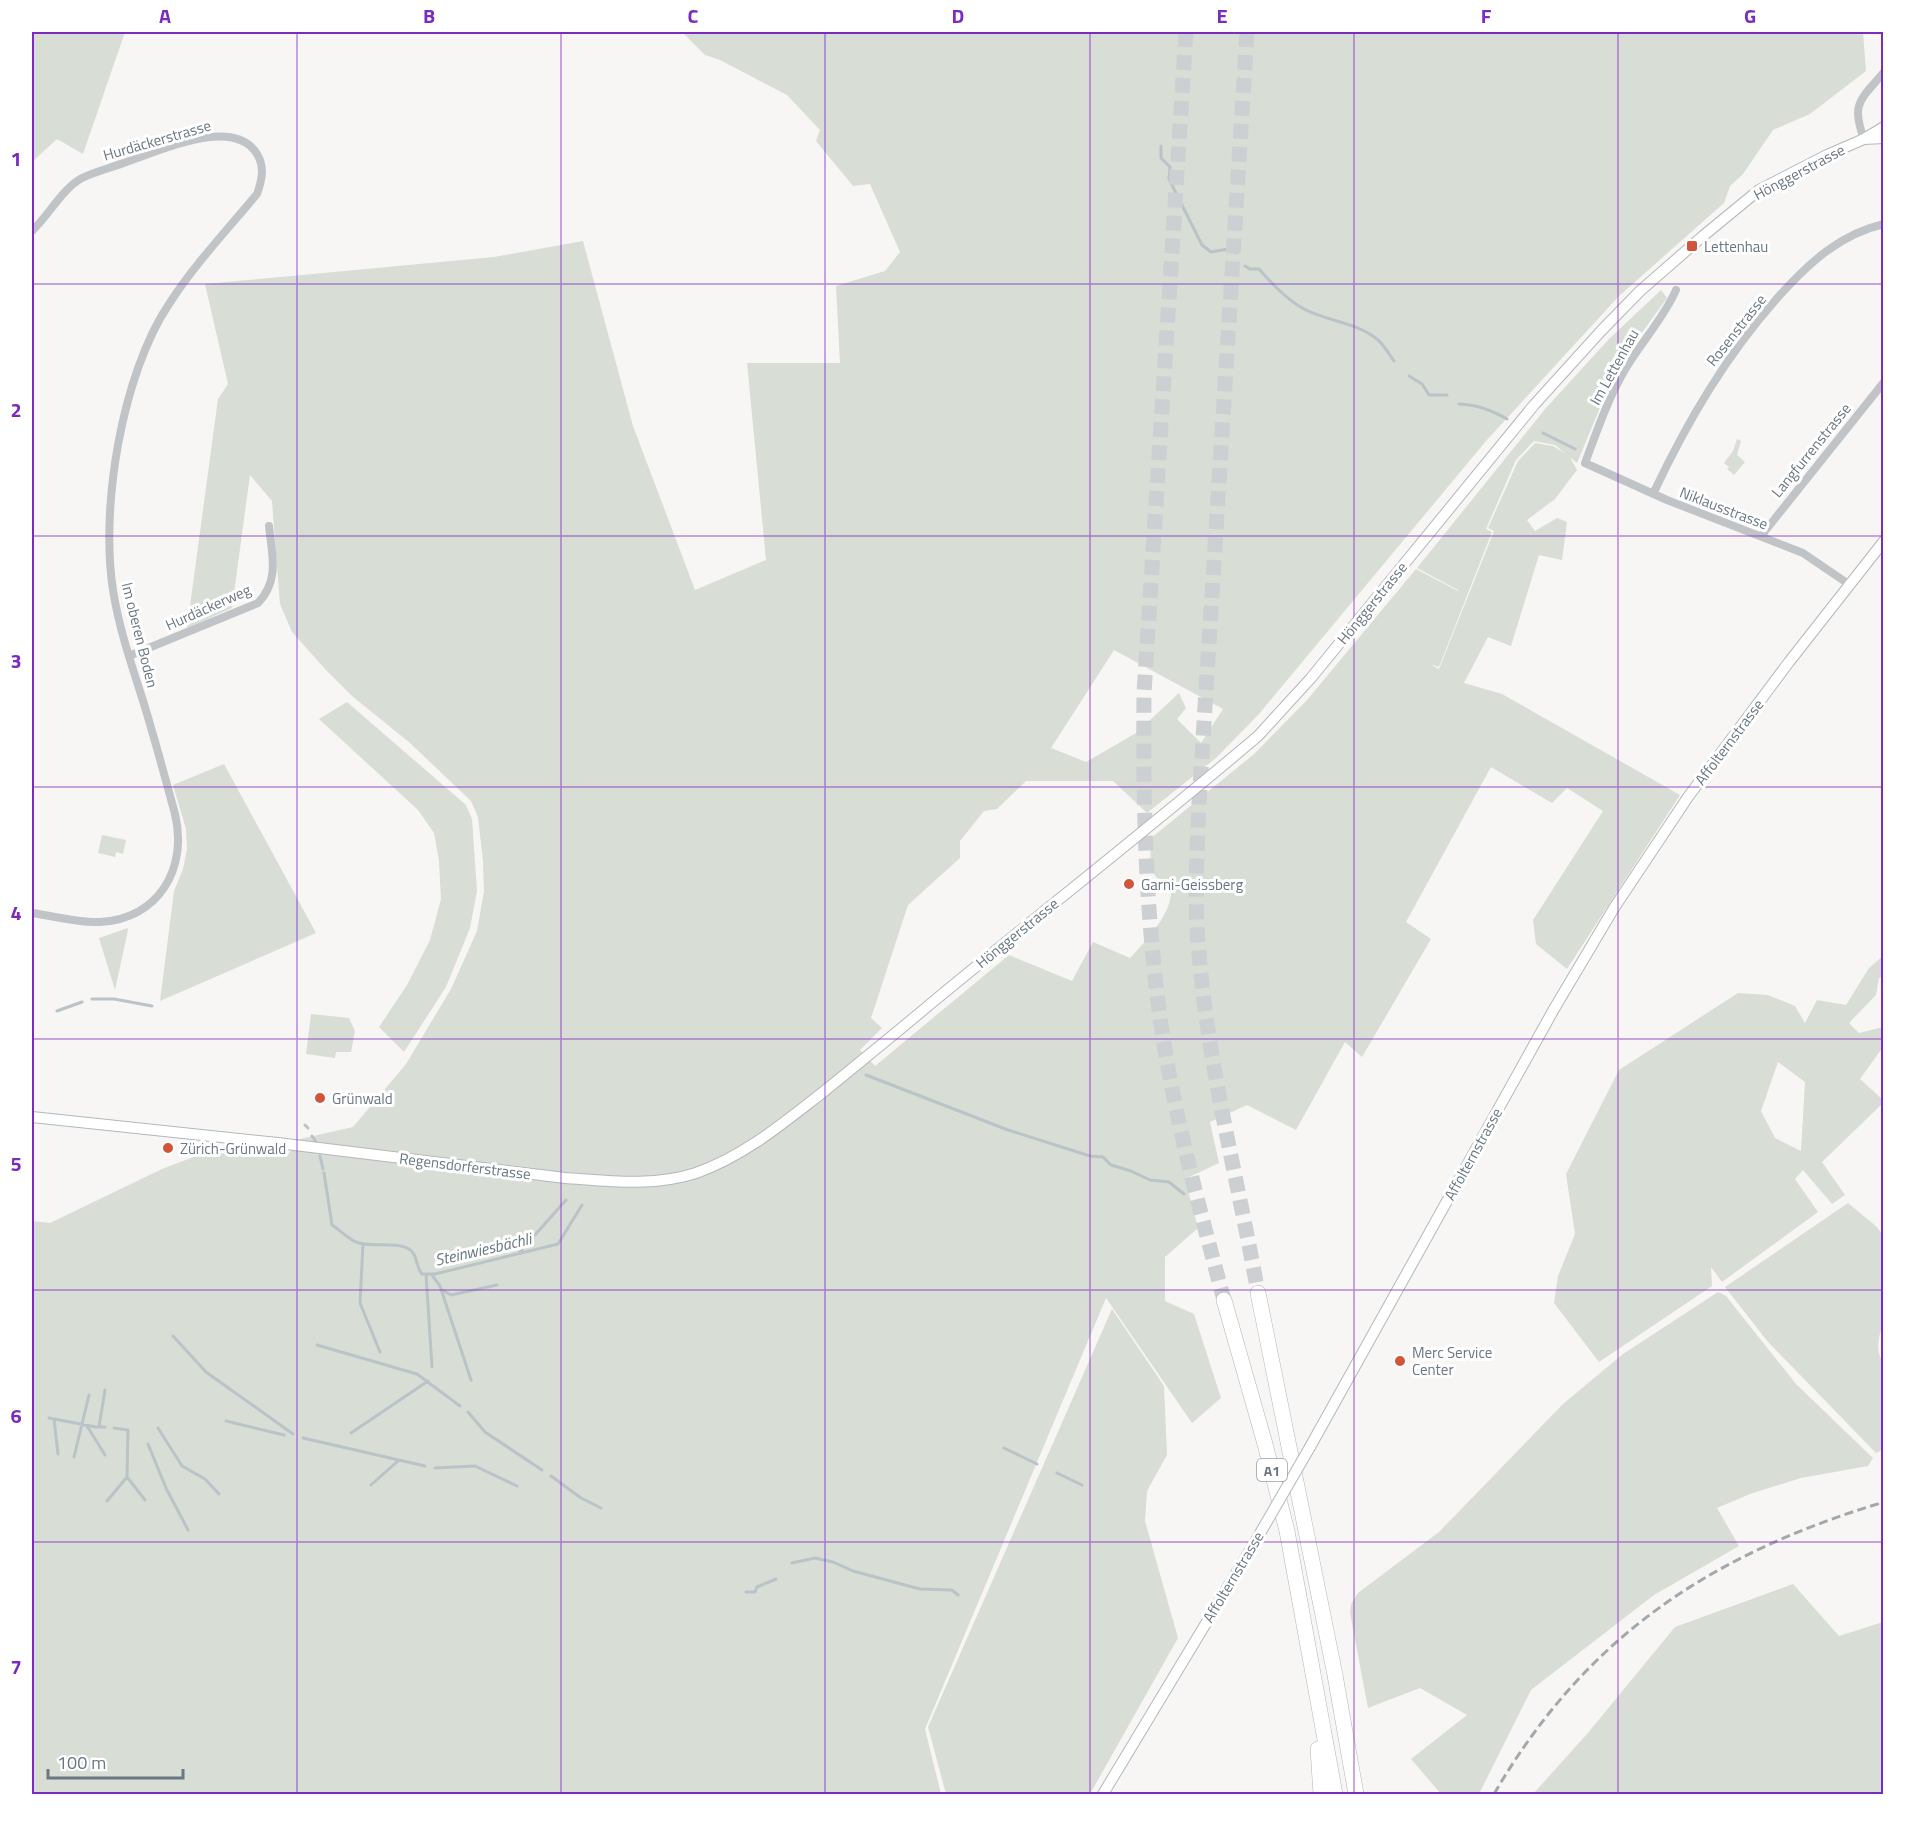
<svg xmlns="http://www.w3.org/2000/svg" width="1915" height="1826" font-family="'Titillium Web',sans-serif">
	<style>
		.green { fill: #d8ddd5; fill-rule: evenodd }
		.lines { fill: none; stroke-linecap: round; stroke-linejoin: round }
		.stream { stroke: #bac4c8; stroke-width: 3 }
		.highway-tunnel { stroke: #ccd0d2; stroke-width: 15; stroke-dasharray: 15 8; stroke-linecap: butt }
		.secondary-casing { stroke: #b3b8bb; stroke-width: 12 }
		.highway-casing { stroke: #b3b7b9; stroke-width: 16 }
		.street { stroke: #c0c4c7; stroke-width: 8 }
		.secondary { stroke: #fff; stroke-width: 10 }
		.highway { stroke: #fff; stroke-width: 15 }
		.rail { stroke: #a2a8ac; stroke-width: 3; stroke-dasharray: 9 4.5; stroke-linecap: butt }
		.secondary-bridge-casing { stroke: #b3b8bb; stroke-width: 12; stroke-linecap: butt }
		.secondary-bridge { stroke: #fff; stroke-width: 10 }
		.grid { fill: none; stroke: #7b2cbf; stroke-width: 1.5; stroke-opacity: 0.55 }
		.poi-dot { fill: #d15639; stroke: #fff; stroke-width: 2 }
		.labels { text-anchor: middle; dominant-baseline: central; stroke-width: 6; stroke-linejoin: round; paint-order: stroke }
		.shield { fill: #fff; stroke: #96a0a8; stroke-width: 1.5 }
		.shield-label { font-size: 14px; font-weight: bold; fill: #697882 }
		.street-label { font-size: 15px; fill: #697882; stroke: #fff }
		.poi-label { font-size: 15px; fill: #697882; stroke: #fff; text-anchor: start }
		.water-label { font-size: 16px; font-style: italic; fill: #64787e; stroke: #fff }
		.neatline { fill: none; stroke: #7b2cbf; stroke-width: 2 }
		.grid-label { font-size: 20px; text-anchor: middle; font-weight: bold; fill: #7b2cbf }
	</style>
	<rect width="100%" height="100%" fill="#f7f6f4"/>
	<path class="green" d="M32,32h93l-42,122 -26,-15 -25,23z
		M682,32h1181l3,39 -56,43 -37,16 -30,44 -13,12 -6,17 -105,93 -133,145 -227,273 -43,44 -69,55 -34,-32h-87l-29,28 -13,2 -24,30v17l-52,47 -37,113 11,10 -22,22 15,16 134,-111 63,26 21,-39 37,16c16,-17 48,-50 40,-76l-13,-4 -6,-9 -1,-30 104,-85 53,-54 109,-131 42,22v-1l-41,-22 129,-160 63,-69 52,-49 6,8 -50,69 -40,96 -7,-6 7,13 -22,29 -28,21 8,11 22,-13 10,4 -5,38 -23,-5 -28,91 -23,-9 -24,46 38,11 178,101 -113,174 -31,-25 -3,-24 70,-109 -36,-23 -15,15 -61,-36 -85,155 25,17 -69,118 -17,-15 -49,88 -49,-25 -37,17 9,41 -34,16 13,49 -33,29v44l29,13 27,84 -29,25 -86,-125 -181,431 16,65h-909v-573l18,2 112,-54 50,-19 74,7 14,-18 53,-12 53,-63 45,-75 26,-58 7,-40 -1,-30 -5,-44 -7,-16 -61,-58 -58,-47 -26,-26 -34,-38 -12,-28 -8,-103 -22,-26 -18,133 -45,20 31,-229 10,-15 -23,-100 289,-27 89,-16 50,185 62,164 71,-30 -19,-197h93l-4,-77 49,-15 15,-19 -30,-68 -17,2 -37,-45 4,-11 -33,-35 -67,-35 -15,-5zM1534,441l21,4 11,9 -13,-8 -18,-3 -17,18 -30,67 6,3 -55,138 -9,-5 9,3 53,-135 -6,-3 30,-69zM1114,650l109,59 -22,34 -24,-24 9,-11 -7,-15 -43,40 -50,29 -35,-14z
		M1737,439l4,2 -4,14 8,7 -11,13 -7,-6 2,-2 -5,-4 9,-12z
		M347,702l119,103 6,14 5,72 -7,37 -24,59 -42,65 -25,-25 28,-42 23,-45 11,-41 -2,-38 -5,-28 -16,-23 -99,-91z
		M224,764l92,169 -156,68 14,-110 9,-22 4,-20 -1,-20 -13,-44z
		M102,835l24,5 -3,14 -7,-2 -1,5 -17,-4z
		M128,928l-1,7 -12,55 -16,-52z
		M1883,956v20l-4,2 -3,17 -27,28 10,10 24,-6v20l-23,32 23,21v3l-61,59 23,33 -13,9 -29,-34 -8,9 23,33 -96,70 -11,-15 1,19 -113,76 -45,-59 4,-27 17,-42 -9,-60 53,-104 119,-77 30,2 27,11 10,17 12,-23 29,5 23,-37zM1778,1062l27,20 -4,69 -26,-13 -14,-27z
		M311,1014l38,4 6,13 -4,21h-15l-1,6 -29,-4z
		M1848,1203l29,24 6,9v89c-5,12 -8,27 1,39v85l-8,4 -108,-111 -43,-55z
		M1718,1292l8,4 70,88 77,74 -5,8 -67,12 -51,16 -33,14 22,38 -85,49 -123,95 -52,104h-38l-30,-35 56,-44 -47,-27 -52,20 -18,-95 1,-9 7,-11 81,-61 124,-128 60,-50z
		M1112,1309l52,77 3,69 -20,36 -2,30 33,117 -88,156h-144l-18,-67z
		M1793,1584l46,52 44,-14v172h-350l54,-60 88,-107z"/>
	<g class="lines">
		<path class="stream" d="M1161,146v12l9,9 -1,12 33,66 9,7 17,-3 8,4
			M1245,266l5,3h9c13,15 28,31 45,40 25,13 52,13 73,30 7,6 12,15 17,22
			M1409,376l13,8 7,11h18
			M1459,404c19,1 32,6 48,15
			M1543,433l32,16
			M92,999h22l38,7
			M57,1011l25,-9
			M866,1075l142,55 82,26 13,1 8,8 20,6 19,9 19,2 15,12
			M305,1125l3,3
			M312,1136l4,6
			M320,1156l3,13
			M324,1173l8,52c8,5 15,13 24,17 15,6 39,-1 53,7 9,5 6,17 13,25h13l123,-30 24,-39
			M363,1244l-3,59 20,49
			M519,1253l47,-53
			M426,1274l6,93
			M432,1275l8,11 31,94
			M442,1290l9,5 46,-10
			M173,1336l33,36 87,62
			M317,1345l100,29 43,32
			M468,1412l17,20 57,38
			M49,1418l47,9h9
			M54,1419l4,35
			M226,1421l58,14
			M87,1426l18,29
			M99,1427l6,-37
			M114,1428l14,2 -1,47 18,23
			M158,1428l24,38 23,13 14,15
			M351,1433l77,-52
			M303,1438l122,28
			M148,1444l18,44 22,42
			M1004,1448l33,16
			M74,1457l15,-62
			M435,1468l40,-2 42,20
			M1057,1473l25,12
			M551,1476l30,22 20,10
			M371,1485l28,-25
			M107,1501l20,-24
			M792,1563l23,-5 18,4 20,9 67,18 32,1 6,5
			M746,1592h9l2,-5 19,-8"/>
		<path class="highway-tunnel" d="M1186,32l-42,661c-1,101 1,201 13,301 12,104 40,205 67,306
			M1247,32l-48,771c-2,50 -5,100 0,150 9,114 39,227 59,340"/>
		<g class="secondary-casing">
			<path id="secondary" d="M1864,139l20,-1
				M32,1117l246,26 287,35c44,3 88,9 131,-5 48,-17 86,-49 126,-80 37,-30 75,-61 112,-92 108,-89 218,-175 324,-265l53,-58 223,-273 67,-74 39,-40 63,-55 56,-46 68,-35 37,-16 20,-12
				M1310,1447l244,-438 60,-101 74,-111 101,-135 95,-121
				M1103,1794l152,-252"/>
		</g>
		<g class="highway-casing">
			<path id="highway" d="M1258,1293l77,382 21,119
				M1224,1300l41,144 22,87 48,263
				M1318,1749l3,45"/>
		</g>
		<path class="street" d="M1864,139c-14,-37 -2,-40 20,-67
			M32,231c16,-15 31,-43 50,-53 14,-7 32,-11 47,-17 32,-11 105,-45 128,-7 8,13 5,26 0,40 -30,36 -62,70 -88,110 -47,70 -69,203 -56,286 6,39 19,76 31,114 11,36 21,73 31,110 13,54 -16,105 -75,108 -22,1 -46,-6 -68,-9
			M1676,290c-11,26 -35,53 -50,78 -18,30 -29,63 -41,95l82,37 136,53 47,32
			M1653,494c34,-72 73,-139 127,-199 29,-32 60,-61 104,-71
			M1761,536l123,-154
			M129,656l129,-53c22,-23 14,-48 11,-77"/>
		<use href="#secondary" class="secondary"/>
		<use href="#highway" class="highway"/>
		<path class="rail" d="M1494,1794c92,-158 217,-240 390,-292"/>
		<g class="secondary-bridge-casing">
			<path id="secondary-bridge" d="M1255,1542l55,-95"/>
		</g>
		<use href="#secondary-bridge" class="secondary-bridge"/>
	</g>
	<path class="grid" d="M297,32v1762M561,32v1762M825,32v1762M1090,32v1762M1354,32v1762M1618,32v1762M32,284h1852M32,536h1852M32,787h1852M32,1039h1852M32,1290h1852M32,1542h1852"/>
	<g class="poi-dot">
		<rect x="1686" y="240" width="12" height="12" rx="3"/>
		<circle cx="1129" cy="884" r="6"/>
		<circle cx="320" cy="1098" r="6"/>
		<circle cx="168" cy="1148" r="6"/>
		<circle cx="1400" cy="1361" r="6"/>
	</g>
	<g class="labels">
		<rect class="shield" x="1257" y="1459" width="30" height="22" rx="4.5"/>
		<g class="shield-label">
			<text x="1272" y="1470">A1</text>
		</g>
		<g class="street-label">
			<text transform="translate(157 140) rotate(-16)">Hurdäckerstrasse</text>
			<text transform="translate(1799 172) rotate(-28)">Hönggerstrasse</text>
			<text transform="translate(1736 330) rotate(-52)">Rosenstrasse</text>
			<text transform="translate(1614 367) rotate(-61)">Im Lettenhau</text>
			<text transform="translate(1811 450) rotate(-51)">Langfurrenstrasse</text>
			<text transform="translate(1724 508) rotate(21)">Niklausstrasse</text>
			<text transform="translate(1372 603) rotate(-51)">Hönggerstrasse</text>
			<text transform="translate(208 607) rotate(-24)">Hurdäckerweg</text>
			<text transform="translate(140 635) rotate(76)">Im oberen Boden</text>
			<text transform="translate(1729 742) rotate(-53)">Affolternstrasse</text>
			<text transform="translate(1017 933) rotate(-39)">Hönggerstrasse</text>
			<text transform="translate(1473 1154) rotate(-61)">Affolternstrasse</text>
			<text transform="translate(465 1166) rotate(7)">Regensdorferstrasse</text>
			<text transform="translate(1233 1577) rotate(-59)">Affolternstrasse</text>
		</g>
		<g class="poi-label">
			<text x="1704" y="246">Lettenhau</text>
			<text x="1141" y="884">Garni-Geissberg</text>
			<text x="332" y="1098">Grünwald</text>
			<text x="180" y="1148">Zürich-Grünwald</text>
			<text x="1412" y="1352">Merc Service<tspan x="1412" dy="17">Center</tspan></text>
		</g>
		<g class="water-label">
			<text transform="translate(483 1249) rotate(-13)">Steinwiesbächli</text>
		</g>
	</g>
	<rect width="1915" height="1826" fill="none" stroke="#ffffff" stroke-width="66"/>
	<path d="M48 1769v9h135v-9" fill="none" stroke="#697882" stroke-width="3"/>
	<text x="57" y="1769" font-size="18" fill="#697882" stroke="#ffffff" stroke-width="4.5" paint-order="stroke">100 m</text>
	<rect x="33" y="33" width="1849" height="1760" class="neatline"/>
	<g class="grid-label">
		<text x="165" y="23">A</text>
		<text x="429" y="23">B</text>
		<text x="693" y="23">C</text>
		<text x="958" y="23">D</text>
		<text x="1222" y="23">E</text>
		<text x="1486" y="23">F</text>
		<text x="1750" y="23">G</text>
		<text x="16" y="166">1</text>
		<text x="16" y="417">2</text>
		<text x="16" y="668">3</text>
		<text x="16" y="920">4</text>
		<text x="16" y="1171">5</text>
		<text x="16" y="1423">6</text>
		<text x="16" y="1674">7</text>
	</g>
</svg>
